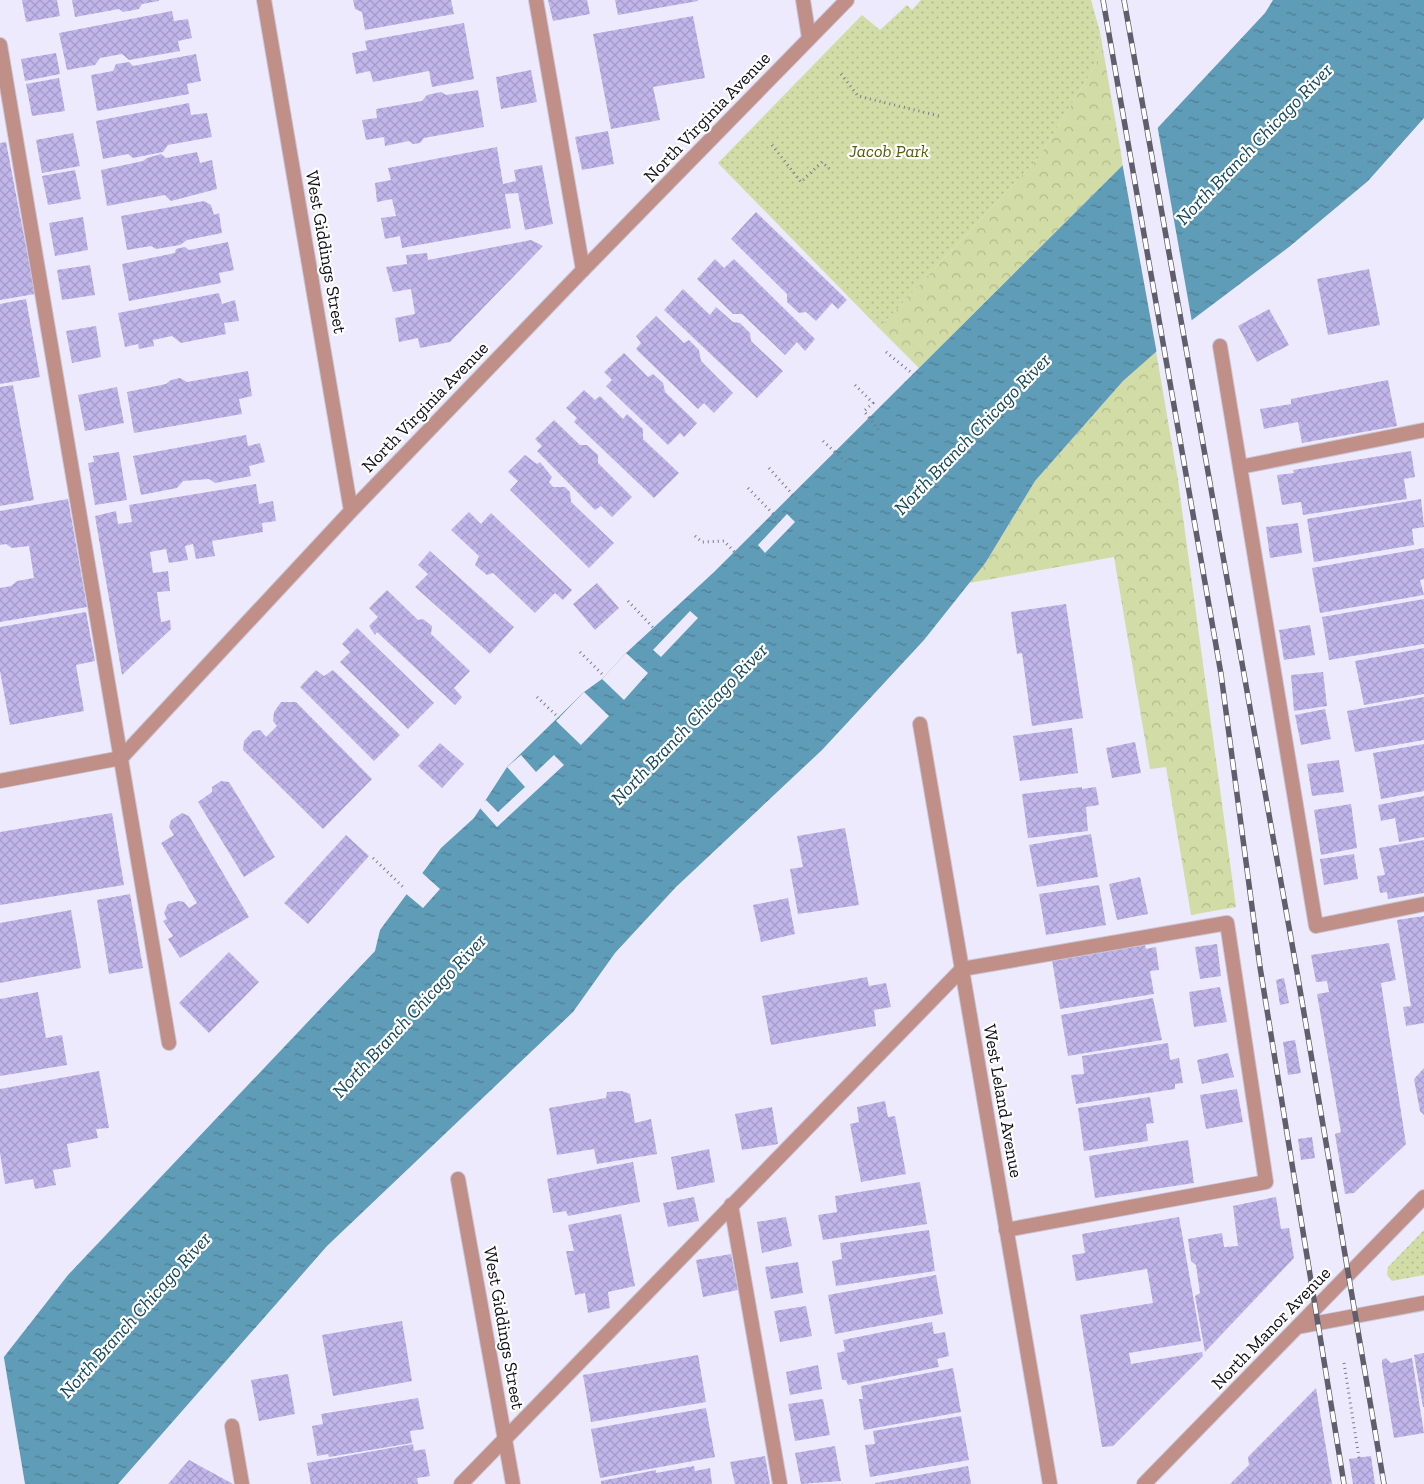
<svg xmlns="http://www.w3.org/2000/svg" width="1424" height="1484" font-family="'Zilla Slab',serif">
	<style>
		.forest { fill: url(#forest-crowns) }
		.park { fill: url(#park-dots) }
		.water { fill: url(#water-ripples) }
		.pier { fill: #edeafd }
		.building { fill: url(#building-cross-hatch) }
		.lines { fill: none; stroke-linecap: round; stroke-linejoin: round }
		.service-casing { stroke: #c9c6d8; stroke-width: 16 }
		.minor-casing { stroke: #c9c6d8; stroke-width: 16 }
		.path { stroke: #7d7a89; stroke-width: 3; stroke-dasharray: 1 4; stroke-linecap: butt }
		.service { stroke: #c08f88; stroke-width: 14 }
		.minor { stroke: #c08f88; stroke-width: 14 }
		.rail-casing { stroke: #615e6c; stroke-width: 5.5 }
		.rail { stroke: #fff; stroke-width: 4; stroke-dasharray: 11; stroke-linecap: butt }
		.labels { text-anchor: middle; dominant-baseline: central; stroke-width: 4.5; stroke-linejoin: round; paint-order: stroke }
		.street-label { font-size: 18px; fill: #0e0b16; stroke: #fff }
		.park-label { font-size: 18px; font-style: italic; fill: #555f02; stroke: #fff }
		.water-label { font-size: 19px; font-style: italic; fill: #124559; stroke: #fff }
	</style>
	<defs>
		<pattern id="forest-crowns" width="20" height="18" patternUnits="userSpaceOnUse" patternTransform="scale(1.25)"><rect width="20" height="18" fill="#d2dca6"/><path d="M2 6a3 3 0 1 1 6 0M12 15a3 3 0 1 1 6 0" fill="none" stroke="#b3bb8e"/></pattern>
		<pattern id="park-dots" width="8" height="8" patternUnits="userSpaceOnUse" patternTransform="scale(1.25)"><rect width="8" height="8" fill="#d2dca6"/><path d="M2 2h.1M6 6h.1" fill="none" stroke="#b3bb8e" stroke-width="1.8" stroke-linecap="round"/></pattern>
		<pattern id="water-ripples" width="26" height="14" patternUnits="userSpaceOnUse" patternTransform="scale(1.25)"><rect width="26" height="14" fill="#5f9cb7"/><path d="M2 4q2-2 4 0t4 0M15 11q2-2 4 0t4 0" fill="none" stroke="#4d7d94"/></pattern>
		<pattern id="building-cross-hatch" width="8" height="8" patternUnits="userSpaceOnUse" patternTransform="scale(1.25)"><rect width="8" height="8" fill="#c1b6ea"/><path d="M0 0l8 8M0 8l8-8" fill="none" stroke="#a59bc8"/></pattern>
	</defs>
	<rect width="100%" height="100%" fill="#edeafd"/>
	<path class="forest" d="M1100,32l23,133 -204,203 -40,-40 160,-171 57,-93z
		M1156,351l22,129 58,427 -45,8 -25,-148 -16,2 -36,-212 -145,26 17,-21 49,-81 88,-100z"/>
	<path class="park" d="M921,0h170l9,32 -4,32 -57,93 -160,171 -161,-165 144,-148 18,15 27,-25 5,5z
		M1424,1230v45l-32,6 -5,-6 1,-8z"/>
	<path class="water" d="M1273,0h151v118l-56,63 -79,66 -97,73 -69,61 -88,100 -49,81 -62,78 -102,110 -146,137 -61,66 -42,59 -246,234 -209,238h-118v-122l68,-87 307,-324 5,-21 61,-82 33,-30 33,-51 77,-75 18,-13 24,-26 87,-80 410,-408 142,-152z"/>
	<path class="pier" d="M1157,124l35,198 -35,32 -35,-192z
		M787,514l8,8 -30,31 -7,-8z
		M690,611l8,7 -37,39 -8,-7z
		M626,653l22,20 -24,27 -22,-21z
		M584,692l25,24 -28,29 -25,-24z
		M521,755l15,17 18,-17 10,10 -67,62 -18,-20 7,-7 12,12 27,-25 -18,-20z
		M420,871l20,18 -17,19 -18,-15z
		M3,1355l1,3 21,126h-25v-126z"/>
	<path class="building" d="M22,0h35l3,16 -34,6z
		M72,0h87v1l-17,3 -3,5 -16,3 -4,-3 -44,8z
		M353,0h98l3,14 -89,16 -3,-18 -7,-3z
		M548,0h39l3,14 -37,7z
		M615,0h83v1l-80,14z
		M172,11l2,10 14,-2 4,19 -14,3 2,10 -51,9 -7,-6 -22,4 -5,7 -28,5 -8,-37z
		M693,16l12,62 -52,9 7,33 -49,9 -18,-95z
		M464,23l10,56 -42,8 -3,-16 -56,11 -3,-11 -14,3 -4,-21 15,-3 -2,-9z
		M56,53l4,21 -35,7 -4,-22z
		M196,54l5,27 -14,3 2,10 -92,17 -6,-36 22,-4 3,-7 13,-2 4,4z
		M531,70l6,32 -36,7 -5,-32z
		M59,78l6,33 -33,5 -6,-32z
		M478,90l6,37 -60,11 -4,5 -7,1 -4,-3 -24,5 -1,-9 -18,3 -4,-20 15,-2 -1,-9 46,-8 5,-6 14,-3 5,3z
		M189,103l2,12 16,-2 5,24 -44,8 -5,7 -30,6 -5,-4 -25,5 -7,-38z
		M608,131l6,33 -32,6 -7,-33z
		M73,133l7,33 -38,7 -6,-33z
		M6,142l29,152 -35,6v-157z
		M497,147l6,37 13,-3 -2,-11 28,-5 11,59 -28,6 -7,-37 -13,1 6,34 -109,20 -2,-12 -15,3 -4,-21 15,-2 -4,-17 -15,3 -2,-19 16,-3 -3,-12z
		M197,152l3,11 12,-3 5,29 -46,12 -6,-6 -58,11 -6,-36 42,-9 4,-3 14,-4 5,4z
		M75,170l6,29 -33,6 -6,-29z
		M204,201l7,4 3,10 5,-2 3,20 -35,7 -7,5 -24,4 -5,-3 -24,4 -6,-34z
		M756,212l91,88 -9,9 -6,-6 -16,18 -10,-9 -7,1 -12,-11v-8l-56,-55z
		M83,217l5,33 -33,6 -6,-33z
		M531,240l12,6 -93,96 -30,6 -2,-10 -19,4 -4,-24 20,-4 -4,-25 -18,3 -7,-25 21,-3 -1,-9 21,-2 1,7z
		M228,242l6,28 -15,3 2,10 -92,18 -7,-37 53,-11 1,-4 9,-2 4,3z
		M715,259l9,9 10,-9 81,80 -10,12 -8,-9 -12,13 -43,-41h-9l-36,-35z
		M90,265l5,30 -33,5 -5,-30z
		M1369,269l11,56 -52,10 -11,-56z
		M683,289l27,26 6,-8 17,15 7,1 10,10 1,8 32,30 -26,27 -93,-88z
		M219,293l3,11 13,-4 4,21 -15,2 2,11 -45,9 -9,-7 -19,4 1,6 -15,3 -1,-5 -13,3 -7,-34z
		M26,299l14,78 -40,7v-80z
		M1269,309l20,36 -32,17 -19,-36z
		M656,316l28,27 5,-3 10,10 2,11 32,32 -19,20 -10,-10 -6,6 -62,-60 5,-6 -5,-7z
		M96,326l5,31 -29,6 -6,-32z
		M624,353l24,24 5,-3 10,9 2,9 32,31 -13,14 -4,-4 -12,12 -62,-59 6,-6 -8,-8z
		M248,371l4,25 -13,3 3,15 -108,19 -7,-41 39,-8 5,-4 9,-2 7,4z
		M1388,380l9,46 -95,17 -4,-21 -34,7 -4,-20 31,-5v-5z
		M13,385l21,115 -34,6v-119z
		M117,387l7,36 -39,8 -7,-36z
		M584,390l11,10 5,-4 23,23 4,-5 16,15v10l36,34 -25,25 -80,-76 3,-4 -11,-10z
		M554,420l26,25h7l11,10v8l34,34 -20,20 -11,-11 -6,4 -58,-59 5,-5 -7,-7z
		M246,435l2,11 12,-3 5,19 -16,4 2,10 -36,7 -6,-4 -26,2 -6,7 -36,7 -8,-39z
		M1411,451l4,26 -11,2 3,20 -104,16 -2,-13 -19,3 -5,-30 17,-2 -1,-3z
		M119,452l8,48 -32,5 -7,-42 6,-1 -1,-6z
		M525,455l12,9 3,-2 12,15 -3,5 4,5h12l5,5 1,10 43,41 -25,25 -79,-78 8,-9 -10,-9z
		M256,484l3,20 14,-3 3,20 -14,2 1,9 -51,9 3,15 -19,3 -3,-15 -8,2 3,14 -19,3 -3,-14 -16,3 3,21 15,-2 2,20 -13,1 4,30 9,-2 1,9 -49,46 -27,-159 21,-5 2,13 14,-2 -3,-17z
		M68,499l19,108 -87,15v-34l11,-2 6,-5 17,-3 -5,-32 -17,2 -6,-4 -6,1v-34z
		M1421,499l3,28 -12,2 2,16 -100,17 -7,-43z
		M469,512l12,12 10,-11 81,77 -9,10 -8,-7 -20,20 -42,-40 -6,2 -12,-10 4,-9 -28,-26z
		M1298,523l4,30 -32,5 -4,-31z
		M1424,548v31l-4,1 4,15 -104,18 -8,-45z
		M430,551l84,76 -24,27 -75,-67 13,-13 -10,-9z
		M597,583l22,25 -24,22 -22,-26z
		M387,590l31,30 5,-1 9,7 -1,8 39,37 -16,17 8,9 -7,8 -78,-73 -2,3 -6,-9 9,-9 -9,-9z
		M1424,599v45l-95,16 -7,-43z
		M1066,604l17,114 -51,8 -10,-73 -5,1 -6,-42z
		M86,612l9,49 -19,4 8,46 -74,14 -10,-54v-44z
		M1310,625l5,30 -31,5 -5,-30z
		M357,628l77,75 -26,26 -68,-67 10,-10 -8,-8z
		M1424,648v46l-60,11 -9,-44z
		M316,670l8,6 9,-6 67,65 -26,26 -74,-74z
		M1323,672l4,34 -33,5 -3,-36z
		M1424,697v43l-69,12 -8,-41z
		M281,702h15l76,77 -49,50 -80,-79 1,-9 9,-10 7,-1 6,7 11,-11 -4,-5 1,-9z
		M1325,709l6,30 -30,6 -6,-30z
		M1072,728l6,45 -58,8 -7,-45z
		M1135,742l6,31 -29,5 -6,-30z
		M440,743l24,21 -22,24 -24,-22z
		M1424,744v47l-43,8 -8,-46z
		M1339,760l5,32 -32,4 -5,-32z
		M221,781l8,1 46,75 -31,20 -46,-75 14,-10v-5z
		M1082,787v2l14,-2 3,18 -13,2 2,24 -60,7 -6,-44z
		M1424,796v41l-25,5 -4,-24 -14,3 -3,-16z
		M1351,804l6,44 -36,7 -7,-45z
		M112,813l12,72 -124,20v-73z
		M182,813l7,3 60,101 -69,41 -12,-19 5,-3 -10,-15 4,-2 -3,-6 4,-9 11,-3 5,1 5,6 8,-5 -36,-60 13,-8 -5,-8 2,-7z
		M845,828l14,77 -61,9 -8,-45 13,-2 -6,-31z
		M1091,834l7,43 -61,10 -8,-42z
		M346,835l23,21 -61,68 -24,-21z
		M1424,840v53l-36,6 -1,-7 -7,1 -3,-17 8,-1 -6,-27z
		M1354,854l4,25 -34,6 -4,-26z
		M1140,877l8,37 -31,6 -8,-36z
		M1099,885l7,40 -60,10 -7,-41z
		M130,894l13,74 -34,6 -12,-74z
		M788,898l7,36 -34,8 -8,-37z
		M71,910l10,58 -81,15v-60z
		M1424,916v107l-18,3 -3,-19 8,-1 -14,-86z
		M1389,943l7,37 -15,3 25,161 -52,49 -9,1 -10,-60 6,-2 -24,-138 12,-2 -2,-11 -11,1 -5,-27z
		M1217,944l4,32 -21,3 -5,-32z
		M1145,945l1,4 10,-2 3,23 -9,1 4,23 -94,15 -8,-49z
		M229,952l30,30 -50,51 -30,-30z
		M867,977l2,9 17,-3 5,24 -17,3 2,16 -105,19 -9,-49z
		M1284,978l5,25 -9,2 -4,-25z
		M1220,987l7,35 -33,5 -5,-35z
		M38,992l8,46 16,-3 5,30 -67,11v-77z
		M1153,998l9,42 -94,16 -7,-41z
		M1295,1040l6,33 -13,2 -5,-33z
		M1168,1043l2,17 9,-2 4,25 -8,1v5l-99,15 -5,-29 13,-1 -2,-18z
		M1228,1053l6,24 -32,7 -5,-24z
		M1424,1068v47l-4,-4 -6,-32z
		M99,1071l10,57 -13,1 2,9 -31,6 4,23 -18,3 3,15 -21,4 -2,-10 -28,5 -5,-31v-64z
		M1237,1089l6,33 -37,7 -6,-34z
		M622,1091l8,3 5,29 16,-4 6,35 -60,10 -3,-15 -37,6 -8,-47 57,-10 1,-6z
		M1150,1097l4,26 -8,1 2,17 -64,10 -6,-43z
		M885,1101l3,16 7,-1 11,58 -45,8 -11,-58 9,-2 -2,-15z
		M772,1107l6,37 -36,6 -7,-36z
		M1312,1137l3,21 -14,2 -3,-21z
		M1188,1140l6,43 -99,15 -6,-42z
		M709,1149l6,33 -38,8 -6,-33z
		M633,1162l7,40 -72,14 -2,-5 -13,2 -6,-34z
		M920,1182l7,42 -104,16 -5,-25 19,-3 -2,-16z
		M694,1197l5,24 -31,6 -5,-24z
		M1276,1197l5,32 8,-1 5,30 -89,94 -10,-56 5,-3 -4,-28 -5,-4 -3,-22 34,-6 2,14 14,-1 -5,-40z
		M621,1214l14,72 -27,6 2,16 -22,5 -3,-20 -10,2 -9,-44h8l-6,-26z
		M786,1217l6,29 -30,7 -5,-31z
		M1179,1217l22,124 -72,12 2,11 71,-12 1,4 -90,90 -11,1 -22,-132 73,-12 -6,-34 -71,12 -4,-26 13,-2 -3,-19z
		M929,1230l6,41 -99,15 -4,-25 10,-2 -2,-16z
		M731,1254l7,36 -35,7 -7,-37z
		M798,1262l5,31 -32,6 -6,-32z
		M936,1275l7,39 -108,20 -7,-39z
		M806,1306l6,30 -32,6 -6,-31z
		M402,1321l10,60 -79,15 -11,-61z
		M932,1322l2,12 11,-2 4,24 -12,3 2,8 -91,18 -2,-5h-4l-5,-27 8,-2 -2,-11z
		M1424,1353v54h-1l-9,-52z
		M698,1355l8,47 -115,20 -8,-47z
		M1386,1358l5,5 21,-5 12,75 -30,5 -12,-73v-5z
		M818,1365l4,24 -32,6 -4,-23z
		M953,1368l8,44 -97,18 -5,-31h4l-2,-13z
		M288,1374l7,40 -36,7 -8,-41z
		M1316,1388l16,96h-102l19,-19 -1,-8z
		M418,1398l6,31 -14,2 2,12 -83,14 -1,-3 -11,2 -5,-30 11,-2 -2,-10z
		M823,1399l7,36 -35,6 -7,-37z
		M706,1408l9,49 -115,21 -9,-49z
		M961,1416l8,44 -99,17 -5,-32 10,-1 -2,-13z
		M413,1444l1,7 11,-2 5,27 -13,2 1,6h-107l-4,-21z
		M835,1446l6,35 -40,3 -6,-31z
		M765,1456l5,28h-35l-5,-22z
		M1371,1456l4,28h-22l-4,-25z
		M189,1460l44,24h-65z
		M694,1466l1,5 15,-3 2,16h-111v-3l55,-11v3z
		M968,1466l3,18h-96v-1z"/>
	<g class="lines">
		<g class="service-casing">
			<path id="service" d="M536,0l47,270
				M0,45l169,998
				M1220,346l96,580 108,-22
				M1240,467l184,-37
				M731,1205l49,279
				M232,1426l10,58
				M461,1484l501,-515 265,-46 39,259 -260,48"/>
		</g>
		<g class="minor-casing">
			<path id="minor" d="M264,0l87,511
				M803,0l6,38
				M920,724l130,760
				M0,781l121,-23 230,-247 232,-241 264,-270
				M458,1179l55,305
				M1297,1327l127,-24
				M1144,1484l280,-287"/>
		</g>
		<path class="path" d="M841,74l17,22 81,20
			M772,145l29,37 21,-20 10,9
			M886,352l33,27
			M855,385l18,18 -9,8 15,20
			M823,441l25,23
			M769,468l33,37
			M748,488l32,33
			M695,536l7,6 22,-1 19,20
			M628,601l36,38
			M580,652l24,24
			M537,697l22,21
			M373,858l30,29
			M1344,1363l15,95"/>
		<use href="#service" class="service"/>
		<use href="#minor" class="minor"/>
		<g class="rail-casing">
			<path id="rail" d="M1103,0l118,674 39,293 84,517
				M1124,0l173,972 87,512"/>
		</g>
		<use href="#rail" class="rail"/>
	</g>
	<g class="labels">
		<g class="street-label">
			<text transform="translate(707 117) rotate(-46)">North Virginia Avenue</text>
			<text transform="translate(326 252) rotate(80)">West Giddings Street</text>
			<text transform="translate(425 407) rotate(-46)">North Virginia Avenue</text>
			<text transform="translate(1003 1101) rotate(80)">West Leland Avenue</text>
			<text transform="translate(504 1328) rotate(80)">West Giddings Street</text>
			<text transform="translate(1271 1328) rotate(-46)">North Manor Avenue</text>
		</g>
		<g class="park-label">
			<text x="889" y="151">Jacob Park</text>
		</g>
		<g class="water-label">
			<text transform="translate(1254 144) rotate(-46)">North Branch Chicago River</text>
			<text transform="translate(972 434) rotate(-46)">North Branch Chicago River</text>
			<text transform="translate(689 724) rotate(-46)">North Branch Chicago River</text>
			<text transform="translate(409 1016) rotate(-47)">North Branch Chicago River</text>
			<text transform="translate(135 1315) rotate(-48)">North Branch Chicago River</text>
		</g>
	</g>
</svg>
